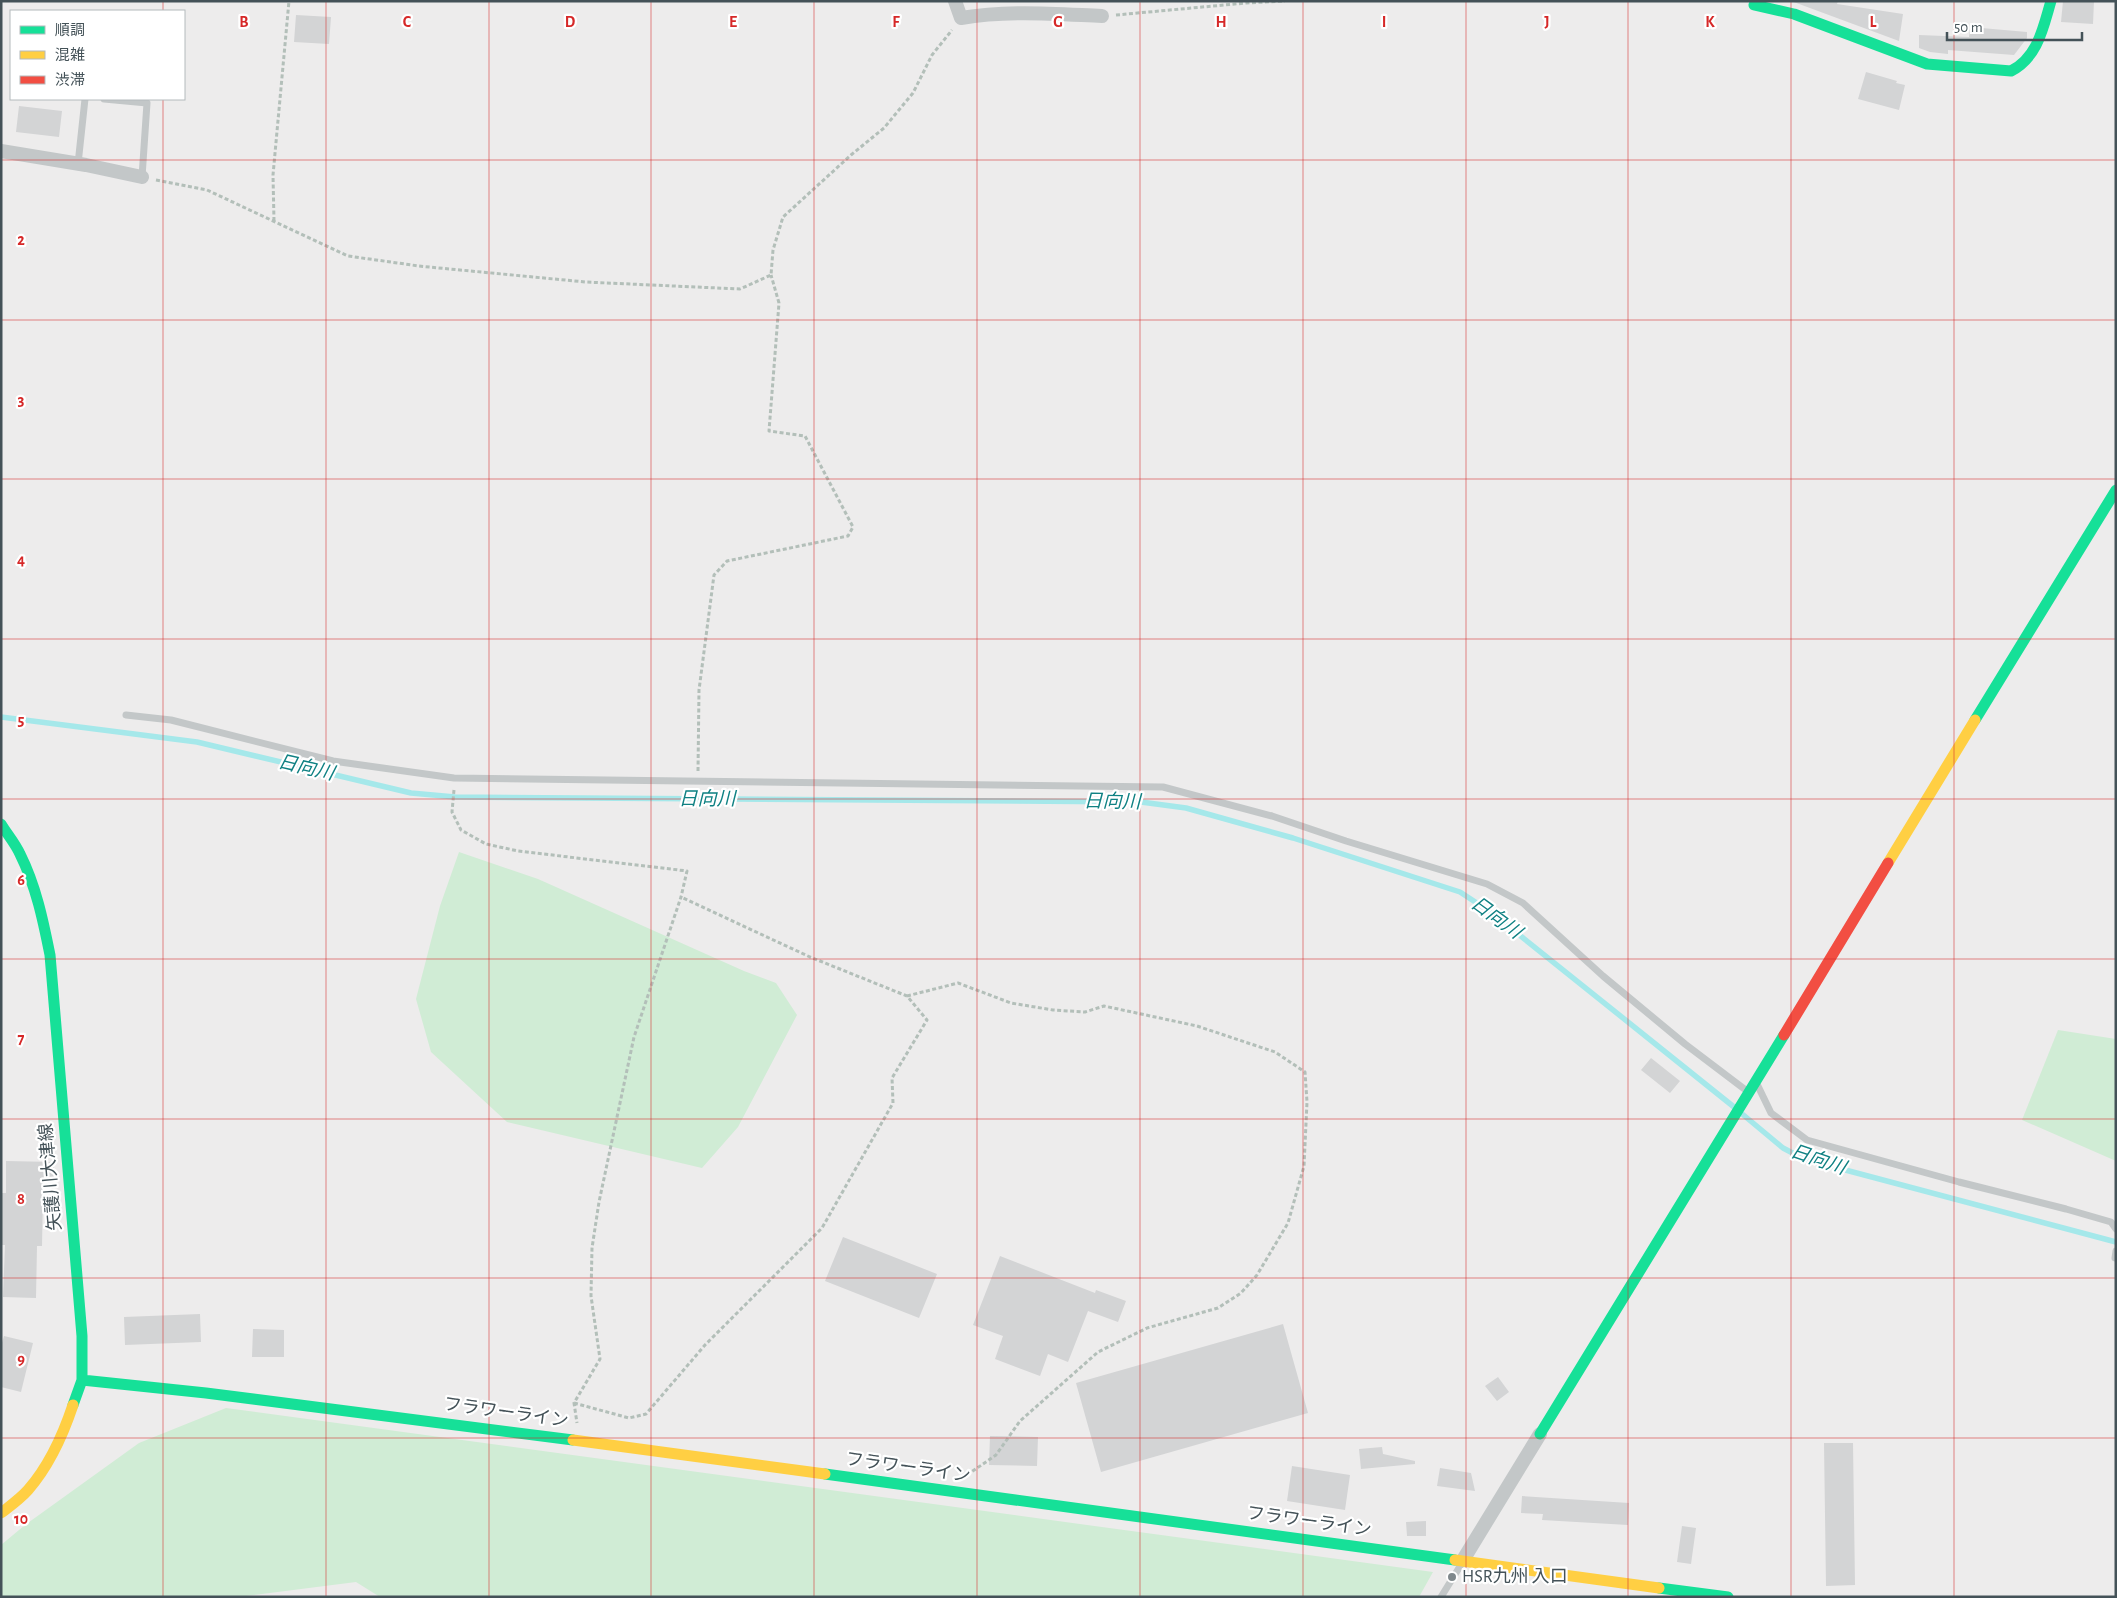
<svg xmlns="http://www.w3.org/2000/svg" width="2117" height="1598" font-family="'Alegreya Sans','Noto Sans JP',sans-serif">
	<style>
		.green { fill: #d0ecd5 }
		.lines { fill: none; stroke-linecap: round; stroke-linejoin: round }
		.stream { stroke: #a5e8ea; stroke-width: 5.5 }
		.building { fill: #d3d4d5 }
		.path { stroke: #b3bfb9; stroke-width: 3; stroke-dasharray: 4 2.5; stroke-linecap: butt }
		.lane { stroke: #c3c7c8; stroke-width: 7 }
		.street { stroke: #c3c7c8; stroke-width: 14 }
		.fast { stroke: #16e098; stroke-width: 11 }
		.slow { stroke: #ffcf43; stroke-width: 11 }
		.jam { stroke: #f24e42; stroke-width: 11 }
		.grid { fill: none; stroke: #d62828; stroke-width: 1; stroke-opacity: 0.55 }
		.poi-dot { fill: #7f888c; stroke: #fff; stroke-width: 2 }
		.labels { text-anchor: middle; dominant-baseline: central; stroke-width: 4.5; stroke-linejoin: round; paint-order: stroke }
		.street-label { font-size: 18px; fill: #445258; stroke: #fff }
		.poi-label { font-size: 18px; fill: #445258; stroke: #fff; text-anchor: start }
		.water-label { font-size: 19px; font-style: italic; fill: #0f8183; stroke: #fff }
		.grid-label { font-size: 16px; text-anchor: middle; font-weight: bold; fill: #d62828; stroke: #fff; stroke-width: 4.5; stroke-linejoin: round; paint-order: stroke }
	</style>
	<rect width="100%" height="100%" fill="#edecec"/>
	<path class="green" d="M459,852l79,27 206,92 32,12 21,32 -59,112 -36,41 -195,-46 -76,-70 -15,-53 24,-93z
		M2058,1030l58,9v122l-94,-41z
		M226,1408l1207,164 -14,25h-1039l-24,-15 -118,15h-237v-52l24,-20 114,-82z"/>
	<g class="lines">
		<path class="stream" d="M1,717l196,25 214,51 44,4 686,5 45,6 107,30 167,54 32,21 242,194
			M1741,1113l42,35 21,11 312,83"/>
	</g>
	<path class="building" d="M1791,1h47l-1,3 66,10 -4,27z
		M2063,1h31l-1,23 -32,-2z
		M296,15l35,2 -2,27 -35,-2z
		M1970,27l57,5v6l-13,17 -66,-5v4l-18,-2 -11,-4v-13l50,2z
		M1866,72l31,9 -1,2 9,2 -6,25 -41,-11z
		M19,106l43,5 -3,26 -43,-5z
		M1651,1058l29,23 -10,12 -29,-23z
		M6,1161l48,1 -1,32 -10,-1 -1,53h-5l-1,52 -33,-1 2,-52h-4v-52h5z
		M843,1237l94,37 -18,44 -94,-37z
		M1000,1256l95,37 1,-3 30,11 -8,21 -30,-11 -20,51 -20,-8 -8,22 -45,-17 8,-23 -30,-11z
		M200,1314l1,28 -76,3 -1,-28z
		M1283,1324l25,89 -207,59 -25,-89z
		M253,1329l31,1v27h-32z
		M4,1336l29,7 -12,49 -20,-5v-41z
		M1498,1377l11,15 -12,9 -12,-15z
		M990,1436l48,1 -1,29 -48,-1z
		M1824,1443h29l2,142 -29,1z
		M1382,1447l1,7 32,7v3l-54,5 -2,-20z
		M1292,1466l58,9 -5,35 -58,-9z
		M1440,1468l31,5 4,18 -38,-5z
		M1522,1496l107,7 -1,22 -86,-5 1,-6 -22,-1z
		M1426,1521v15h-19l-1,-14z
		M1682,1526l14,2 -5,36 -14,-2z"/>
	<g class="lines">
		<path class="path" d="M1116,15l130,-12 39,-2
			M156,180l51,10 141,66 71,10 166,16 155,7 31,-14 2,-25 10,-33 68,-62 33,-27 29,-35 19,-38 20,-25
			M274,221l-1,-46 16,-174
			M698,771l1,-81 15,-115 13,-14 121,-25 5,-9 -48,-91 -36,-5 10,-128 -8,-28
			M454,790l-2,22 9,18 25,14 32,7 169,20 -6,26 -47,140 -35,165 -7,46 -1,48 9,63 -26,44 3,20
			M907,996l51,-13 53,20 42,7 32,2 19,-6 93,20 78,26 30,20 2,30 -3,64 -16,57 -31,52 -16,18 -23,15 -71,20 -49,24 -78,69 -24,34 -29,20
			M574,1403l55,15 17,-4 59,-69 117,-117 71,-125 -1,-25 35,-58 -20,-24 -97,-39 -129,-60"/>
		<path class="lane" d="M104,99l43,4 -5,74
			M78,164l7,-65
			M126,715l45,5 162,41 121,17 709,9 109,29 74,25 141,43 36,19 80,73 82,68 62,47
			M1757,1084l14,29 36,27 152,42 107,27 45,13 5,7
			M2115,1258l1,-7
			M1441,1597l21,-34"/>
		<path class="street" d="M955,1l6,17c47,-8 94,-4 141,-2
			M1,151l85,14 56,12
			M1463,1560l77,-126"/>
		<path class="fast" d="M1754,5l40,9 133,50 84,7c27,-14 32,-43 40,-70
			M1975,720l141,-230
			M1,824c6,10 14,19 19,30 16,32 23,66 30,101l32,381v44l-9,25
			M82,1380l124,13 367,47
			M1540,1434l244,-399
			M825,1474l630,86
			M1659,1588l69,9"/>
		<path class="slow" d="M1888,863l87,-143
			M573,1440l252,34
			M1,1513c9,-7 19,-14 27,-23 21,-24 35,-55 45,-85
			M1455,1560l204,28"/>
		<path class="jam" d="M1784,1035l104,-172"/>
	</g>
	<path class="grid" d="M163,1v10M326,1v1596M489,1v1596M651,1v1596M814,1v1596M977,1v1596M1140,1v1596M1303,1v1596M1466,1v1596M1628,1v1596M1791,1v1596M1954,1v1596M163,99v1498M1,160h2115M1,320h2115M1,479h2115M1,639h2115M1,799h2115M1,959h2115M1,1119h2115M1,1278h2115M1,1438h2115"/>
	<circle class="poi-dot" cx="1452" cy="1577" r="5"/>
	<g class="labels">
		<g class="street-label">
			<text transform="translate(51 1177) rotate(-95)">矢護川大津線</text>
			<text transform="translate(506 1413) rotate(8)">フラワーライン</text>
			<text transform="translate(908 1468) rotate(8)">フラワーライン</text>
			<text transform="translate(1309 1522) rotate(8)">フラワーライン</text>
		</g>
		<g class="poi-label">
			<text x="1462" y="1577">HSR九州 入口</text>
		</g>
		<g class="water-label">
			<text transform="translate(306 768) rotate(13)">日向川</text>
			<text x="707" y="799">日向川</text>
			<text transform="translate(1112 802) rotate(1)">日向川</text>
			<text transform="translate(1496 918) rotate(36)">日向川</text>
			<text transform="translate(1818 1160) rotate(19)">日向川</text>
		</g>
	</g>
	<g class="grid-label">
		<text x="244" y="27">B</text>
		<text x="407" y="27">C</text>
		<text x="570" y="27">D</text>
		<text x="733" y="27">E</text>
		<text x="896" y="27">F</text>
		<text x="1058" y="27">G</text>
		<text x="1221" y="27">H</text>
		<text x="1384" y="27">I</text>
		<text x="1547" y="27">J</text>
		<text x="1710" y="27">K</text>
		<text x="1873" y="27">L</text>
		<text x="21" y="245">2</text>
		<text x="21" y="405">3</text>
		<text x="21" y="565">4</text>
		<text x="21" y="725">5</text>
		<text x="21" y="885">6</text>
		<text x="21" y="1044">7</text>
		<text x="21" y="1204">8</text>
		<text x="21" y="1364">9</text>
		<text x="21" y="1524">10</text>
	</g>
	<rect width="2117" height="1598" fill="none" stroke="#445258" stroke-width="5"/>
	<rect x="10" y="10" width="175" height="90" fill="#ffffff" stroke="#b4babc"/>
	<rect x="20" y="26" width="25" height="8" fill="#16e098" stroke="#b4babc"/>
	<text x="55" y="35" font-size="15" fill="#445258">順調</text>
	<rect x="20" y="51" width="25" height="8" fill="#ffcf43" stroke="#b4babc"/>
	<text x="55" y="60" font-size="15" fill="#445258">混雑</text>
	<rect x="20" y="76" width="25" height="8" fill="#f24e42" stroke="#b4babc"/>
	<text x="55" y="85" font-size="15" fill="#445258">渋滞</text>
	<path d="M1947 32v8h135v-8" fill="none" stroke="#445258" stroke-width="2.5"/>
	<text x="1954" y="32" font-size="15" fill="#445258" stroke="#ffffff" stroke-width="4" paint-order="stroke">50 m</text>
</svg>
